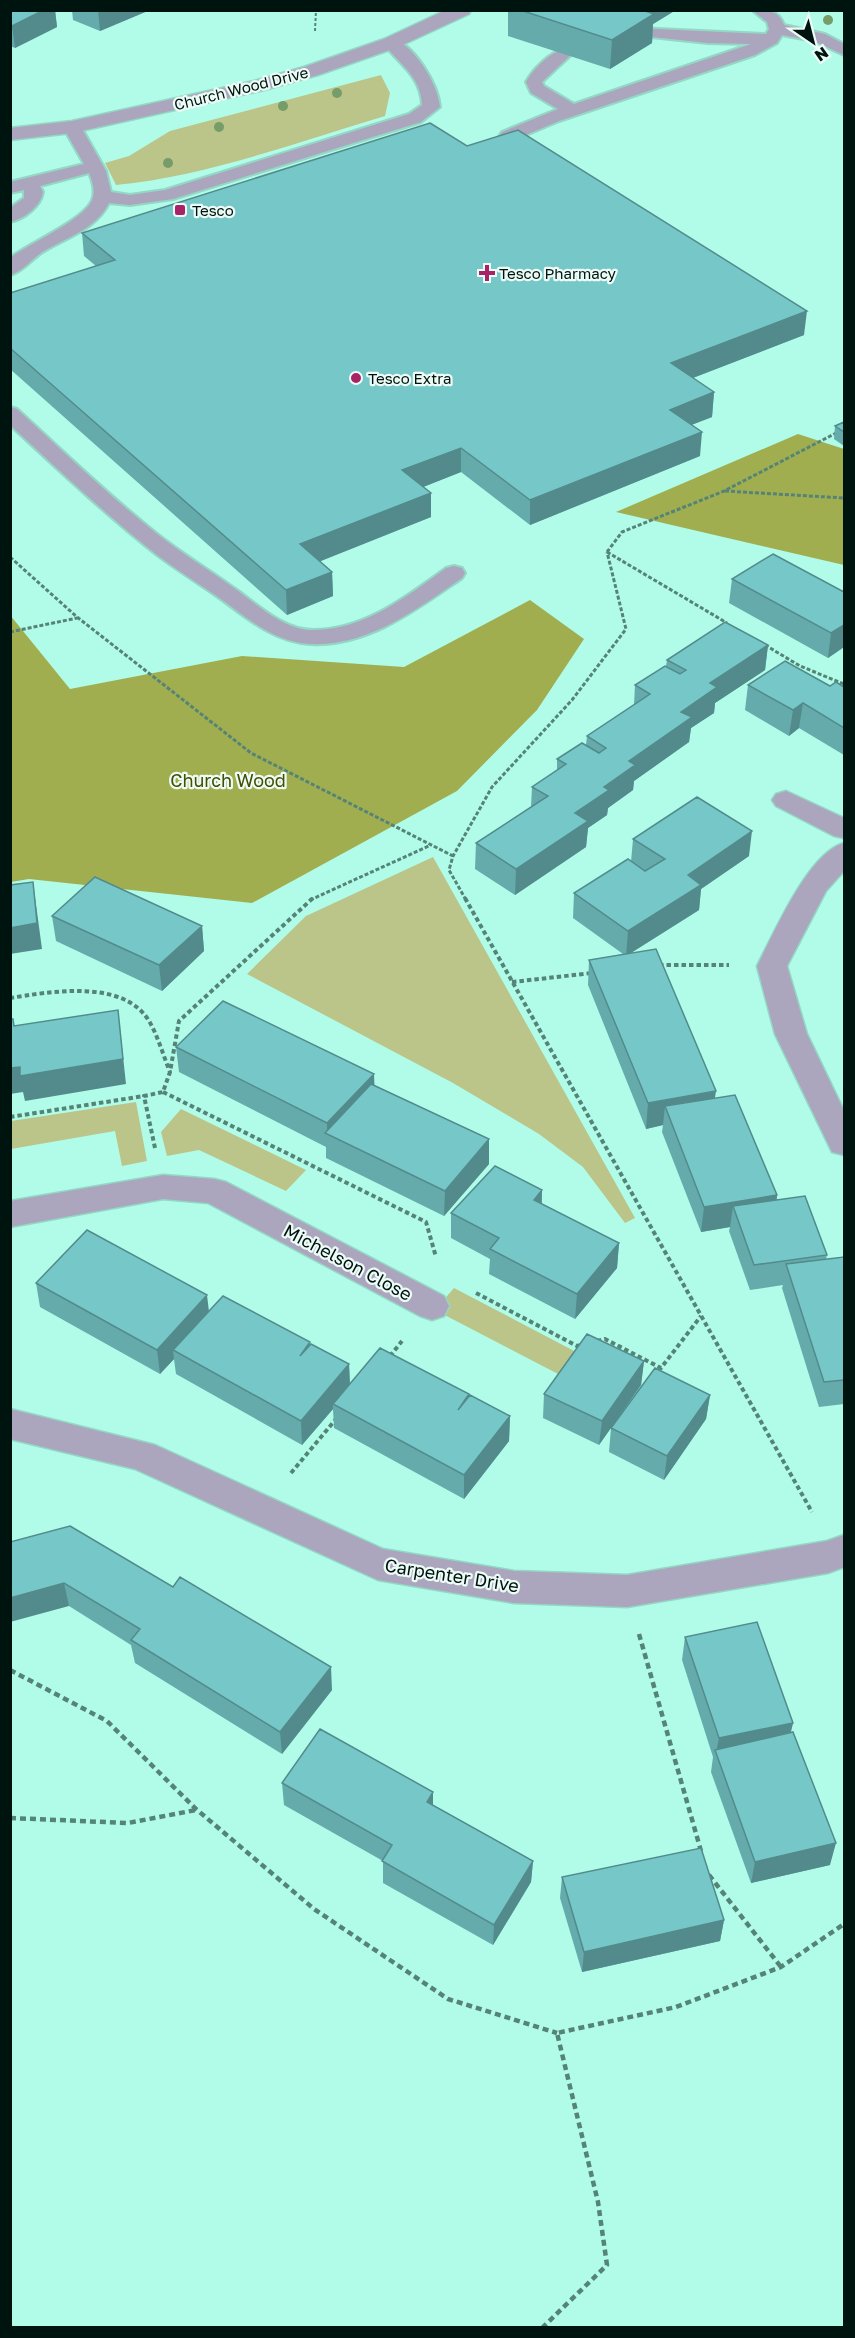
<svg xmlns="http://www.w3.org/2000/svg" width="855" height="2338" font-family="'Golos Text',sans-serif">
	<style>
		.green { fill: #bbc589 }
		.forest { fill: #a1ae4f }
		.lines { fill: none; stroke-linecap: round; stroke-linejoin: round }
		.service-casing { stroke: #94d7c5; stroke-width: 4 }
		.minor-casing { stroke: #94d7c5; stroke-width: 3 }
		.tertiary-casing { stroke: #94d7c5; stroke-width: 3 }
		.path-far3 { stroke: #558477; stroke-width: 2; stroke-dasharray: 3 2; stroke-linecap: butt }
		.path-far2 { stroke: #558477; stroke-width: 3; stroke-dasharray: 4 2; stroke-linecap: butt }
		.path-far1 { stroke: #558477; stroke-width: 4; stroke-dasharray: 4.5 3; stroke-linecap: butt }
		.path { stroke: #558477; stroke-width: 4.5; stroke-dasharray: 6 4; stroke-linecap: butt }
		.service { fill: #aba5be; fill-rule: evenodd }
		.minor { fill: #aba5be; fill-rule: evenodd }
		.tertiary { fill: #aba5be; fill-rule: evenodd }
		.tree { fill: #769c6a }
		.wall { fill: #65abac }
		.shaded-wall { fill: #538b8c }
		.building { fill: #76c7c8; stroke: #538b8c; stroke-width: 1.5 }
		.poi-dot { fill: #a26; stroke: #edfbf7; stroke-width: 2 }
		.labels { text-anchor: middle; dominant-baseline: central; stroke-width: 4.5; stroke-linejoin: round; paint-order: stroke }
		.far-street-label { font-size: 15px; fill: #00140f; stroke: #edfbf7 }
		.far-poi-label { font-size: 15px; fill: #00140f; stroke: #edfbf7; text-anchor: start }
		.park-label { font-size: 18px; fill: #464e02; stroke: #edfbf7 }
		.street-label { font-size: 18px; fill: #00140f; stroke: #edfbf7 }
	</style>
	<rect width="100%" height="100%" fill="#b0fce8"/>
	<path class="green" d="M381,75l9,18 -5,23c-88,26 -177,60 -269,69l-11,-22 24,-7 41,-25z
		M433,857l202,361 -10,5 -42,-56 -44,-33 -86,-51 -206,-109 59,-58z
		M136,1102l11,59 -25,5 -7,-35 -104,18v-28z
		M181,1109l125,61 -20,21 -87,-41 -32,6 -6,-24z
		M454,1288l124,65 -18,22 -125,-65z"/>
	<path class="forest" d="M798,434l46,15v116l-228,-53z
		M530,600l54,39 -47,71 -80,81 -205,112 -223,-24 -18,3 -1,-267 60,74 172,-33 162,11z"/>
	<g class="lines">
		<g class="service-casing">
			<path id="service" d="M752,10c15,0 27,0 32,15l41,9 19,10v11l-30,-14 -32,-6 -5,8 -22,12 -196,66 -45,19 -4,6 9,9 -3,4h-12l-12,-12 10,-15 56,-23 -27,-16 -5,-11c7,-13 23,-29 38,-33l8,5 -30,28 2,4 30,18 177,-60 -43,-1 -66,-7 -6,-2 -2,-3 2,-3 130,6 3,-5 -2,-7z
				M391,38c23,6 47,46 49,69l-19,15 -248,77 -43,6 -21,-2c-13,27 -45,35 -68,50 -10,7 -19,19 -31,22v-17c19,-15 79,-40 83,-61 2,-8 -1,-17 -4,-24l-49,13 3,6c-2,14 -19,27 -33,30v-14l14,-10v-8l-14,3v-11l74,-18 -21,-37 3,-4h12l3,4 25,44 5,21 19,3 35,-5 244,-76 13,-9c-1,-29 -23,-41 -39,-62z
				M10,407l7,2c46,42 90,85 139,124 25,20 52,36 78,55 23,16 49,42 79,42 51,0 93,-33 133,-62l8,-2 8,2 3,5 -3,5c-45,31 -94,69 -152,66 -37,-2 -64,-27 -92,-47 -20,-14 -41,-27 -61,-42 -51,-40 -99,-86 -147,-130z"/>
		</g>
		<g class="minor-casing">
			<path id="minor" d="M786,791l58,27v20l-10,-2 -58,-30 -4,-6 4,-6z
				M844,843v28l-18,20 -39,75 20,68 37,77v44l-12,-3 -57,-118 -18,-68c17,-32 51,-113 87,-123z
				M163,1175l51,4 12,3 218,114 5,10 -5,10 -12,4 -12,-4 -212,-113 -45,-4 -153,28v-26z
				M10,1409l145,36 228,104 131,22 113,4 200,-34 17,-6v32l-16,6 -201,34 -113,-4 -136,-23 -243,-111 -125,-30z"/>
		</g>
		<g class="tertiary-casing">
			<path id="tertiary" d="M446,10h25l-2,4 -71,33 -80,28 -54,15 -192,43 -62,7v-12l62,-7 182,-40 50,-14 80,-28z"/>
		</g>
		<path class="path-far3" d="M315,31l1,-21"/>
		<path class="path-far2" d="M725,491l119,7
			M607,552l120,71
			M607,552l15,-20 102,-41 120,-62
			M10,557l67,60 174,136 202,103
			M10,632l67,-14
			M765,645l35,21 44,18
			M310,900l121,-55
			M466,900l-17,-30 4,-14 39,-69 80,-87 54,-71 -19,-77"/>
		<path class="path-far1" d="M465,898l347,614
			M659,965h70
			M512,982l80,-9
			M10,998c39,-6 113,-20 139,23 9,15 14,34 21,51
			M163,1092l263,130 10,35
			M10,1117l134,-21
			M155,1148l-11,-52 19,-4 7,-20 9,-51 134,-123
			M476,1293l101,53 4,-1
			M597,1341l8,-2 56,29 40,-52
			M390,1356l12,-15
			M291,1473l45,-54"/>
		<path class="path" d="M639,1634l62,217
			M10,1670l97,51 89,88 118,100 134,90 109,34
			M10,1818l118,5 68,-13
			M709,1875l72,92
			M542,2328l65,-63 -9,-63 -41,-169 119,-26 105,-40 63,-43"/>
		<use href="#service" class="service"/>
		<use href="#minor" class="minor"/>
		<use href="#tertiary" class="tertiary"/>
	</g>
	<g class="tree">
		<circle cx="828" cy="20" r="5"/>
		<circle cx="337" cy="93" r="5"/>
		<circle cx="283" cy="106" r="5"/>
		<circle cx="219" cy="127" r="5"/>
		<circle cx="168" cy="163" r="5"/>
	</g>
	<path class="wall" d="M10,10h45l2,17 -42,21 -5,-2z
		M72,10h78l-50,21 -27,-11z
		M508,10h168l-23,14 -1,19 -42,26 -102,-33z
		M467,146l337,189 -111,43 21,14 -2,25 -21,8 9,31 -170,69 -69,-53 -38,15 8,6v24l-111,44 12,11 1,24 -46,19 -277,-246v-76l86,-27 -12,-10 -2,-23z
		M844,422v24l-10,-7 1,-13z
		M732,579l112,13v55l-16,11 -99,-55z
		M768,645l-3,25 -50,33 -1,10 -23,15 -2,14 -55,39 -1,9 -25,18 -1,7 -19,13 -2,19 -71,48 -40,-26 1,-26 55,-36 1,-20 25,-17v-11l29,-14 1,-9 47,-31 1,-20 31,-19 1,-6z
		M748,685l96,2v68l-45,-27 -10,8 -44,-26z
		M633,839l116,17 -48,33 -2,21 -68,43 84,145 62,97v5l50,55 -1,4 18,-2v147l-25,3 -37,-119 1,-3 -33,5 -21,-59 1,-4 -29,5 -39,-100 1,-7 -17,4 -58,-144 1,-25 34,-6 -50,-36 1,-25 57,-31z
		M52,916l150,10 2,25 -42,40 -106,-50z
		M176,1047l198,27v11l115,54v25l-45,52 -118,-58v-11l-147,-75z
		M542,1190v14l77,39 -2,25 -42,51 -86,-45 1,-15 -39,-21v-25z
		M36,1283l173,28 102,33 38,20 1,19 119,13 41,20 -1,25 -45,58 -130,-71 -1,-19 -31,36 -126,-71 -2,-15 -14,15 -120,-67z
		M644,1361l-3,24 -42,60 -56,-27 1,-24z
		M710,1395l-4,24 -42,61 -55,-28 2,-24z
		M10,1542l163,45 159,103 -50,64 -147,-91 -4,-18 -62,-39z
		M685,1637l108,86 -3,10 40,132 -79,18 -40,-111 2,-15 -31,-97z
		M282,1783l151,22 100,56 -2,21 -38,63 -110,-62v-22l-99,-56z
		M562,1877l162,43 -4,21 -138,31 -22,-74z"/>
	<path class="shaded-wall" d="M44,10h11l2,17 -42,21 -3,-22z
		M98,10h52l-50,21z
		M634,10h42l-23,14 -1,19 -42,26 2,-29z
		M807,311l-3,24 -135,52 2,-24z
		M714,392l-2,25 -44,17 2,-24z
		M702,432l-2,24 -170,69v-25z
		M461,448v24l-58,23 -1,-25z
		M431,493v24l-130,52 -1,-25z
		M332,572l1,24 -46,19 -1,-25z
		M844,625v22l-16,11 3,-25z
		M768,645l-3,25 -50,33 -1,10 -23,15 -2,14 -55,39 -1,9 -25,18 -1,7 -19,13 -2,19 -71,48 1,-26 59,-56 29,-26 25,-26 81,-78z
		M803,703l-4,25 -10,8 4,-26z
		M752,831l-3,25 -48,33 -2,21 -73,46 2,-25 60,-56z
		M33,882l9,67 -32,5v-26z
		M202,926l2,25 -42,40 -3,-26z
		M118,1010l8,74 -101,17 -2,-9 -13,2v-26z
		M374,1074l1,25 -48,35v-11z
		M716,1091l-4,26 -47,-11 -2,19 -17,4 2,-26z
		M489,1139v25l-45,52 1,-25z
		M542,1190l-1,25 -7,-15z
		M777,1195l-4,25 -40,-14 -3,21 -29,5 3,-25z
		M619,1243l-2,25 -42,51 2,-25z
		M207,1295l3,25 -37,30 1,9 -14,15 -3,-24z
		M644,1361l-3,24 -42,60 3,-24z
		M349,1364l1,25 -17,15v5l-31,36 -1,-24z
		M710,1395l-4,24 -42,61 3,-24z
		M510,1416l-1,25 -45,58v-24z
		M64,1583l5,23 -59,16v-24z
		M331,1667l1,23 -50,64 -2,-22z
		M793,1723l-5,22 -72,8 3,-15z
		M433,1792v22l-6,-12z
		M836,1843l-6,22 -79,18 4,-21z
		M533,1861l-2,21 -38,63 1,-20z
		M724,1920l-4,21 -138,31 2,-20z"/>
	<path class="building" d="M10,10h34l-32,16 -2,-1z
		M520,10h122l12,4 -42,26z
		M430,123l37,23 51,-16 289,181 -136,52 43,29 -44,18 32,22 -172,68 -69,-52 -59,22 29,23 -131,51 32,28 -46,18 -276,-242v-55l105,-33 -33,-27z
		M844,422v10l-9,-6z
		M773,554l71,38v33l-13,8 -99,-54z
		M725,622l43,23 -58,38 7,4 -36,25 11,5 -63,44 6,4 -31,22 5,3 -34,23 13,8 -72,48 -40,-26 72,-47 -16,-9 34,-23 -9,-5 25,-16 17,10 7,-5 -19,-12 63,-42 -15,-9 30,-19 15,8 6,-4 -19,-10z
		M785,661l45,25 6,-4 8,5v41l-41,-25 -10,7 -45,-25z
		M697,797l55,34 -64,44 13,10 -73,46 -54,-38 54,-34 17,12 20,-12 -32,-20z
		M95,877l107,49 -43,39 -107,-49z
		M33,882l4,41 -27,5v-43z
		M656,949l60,142 -68,12 -59,-143z
		M223,1001l151,73 -47,49 -151,-76z
		M118,1010l5,49 -103,17v-9l-10,1v-49h3l1,7z
		M371,1084l118,55 -44,52 -120,-58z
		M735,1095l42,100 -73,12 -39,-101z
		M495,1166l47,24 -8,10 85,43 -42,51 -87,-45 9,-11 -48,-25z
		M805,1196l22,59 -73,10 -21,-59z
		M87,1230l120,65 -50,55 -121,-67z
		M844,1257v123l-20,2 -38,-118z
		M223,1296l87,46 -10,14 11,-12 38,20 -48,57 -128,-71z
		M587,1334l57,27 -42,60 -58,-27z
		M380,1348l89,46 -11,16 12,-15 40,21 -46,59 -131,-71z
		M655,1368l55,27 -43,61 -56,-28z
		M70,1526l103,61 7,-10 151,90 -51,65 -149,-92 9,-11 -76,-46 -54,15v-56z
		M757,1622l36,101 -74,15 -34,-101z
		M320,1729l113,63 -6,10 106,59 -39,64 -112,-64 10,-16 -110,-62z
		M793,1732l43,111 -81,19 -40,-112z
		M701,1848l23,72 -140,32 -22,-75z"/>
	<g class="poi-dot">
		<rect x="174" y="204" width="12" height="12" rx="3"/>
		<path d="M484 264h6v6h6v6h-6v6h-6v-6h-6v-6h6z"/>
		<circle cx="356" cy="378" r="6"/>
	</g>
	<g class="labels">
		<g class="far-street-label">
			<text transform="translate(241 88) rotate(-14)">Church Wood Drive</text>
		</g>
		<g class="far-poi-label">
			<text x="192" y="210">Tesco</text>
			<text x="499" y="273">Tesco Pharmacy</text>
			<text x="368" y="378">Tesco Extra</text>
		</g>
		<g class="park-label">
			<text x="228" y="780">Church Wood</text>
		</g>
		<g class="street-label">
			<text transform="translate(348 1262) rotate(28)">Michelson Close</text>
			<text transform="translate(452 1575) rotate(9)">Carpenter Drive</text>
		</g>
	</g>
	<rect width="855" height="2338" fill="none" stroke="#00140f" stroke-width="24"/>
	<g transform="translate(813 42) rotate(145)" stroke="#edfbf7" stroke-width="4.5" paint-order="stroke">
	<path d="M0-4.5L10 22L0 15L-10 22Z" fill="#00140f"/>
	<text y="-9" font-size="16" font-weight="bold" text-anchor="middle" fill="#00140f">N</text>
	</g>
</svg>
